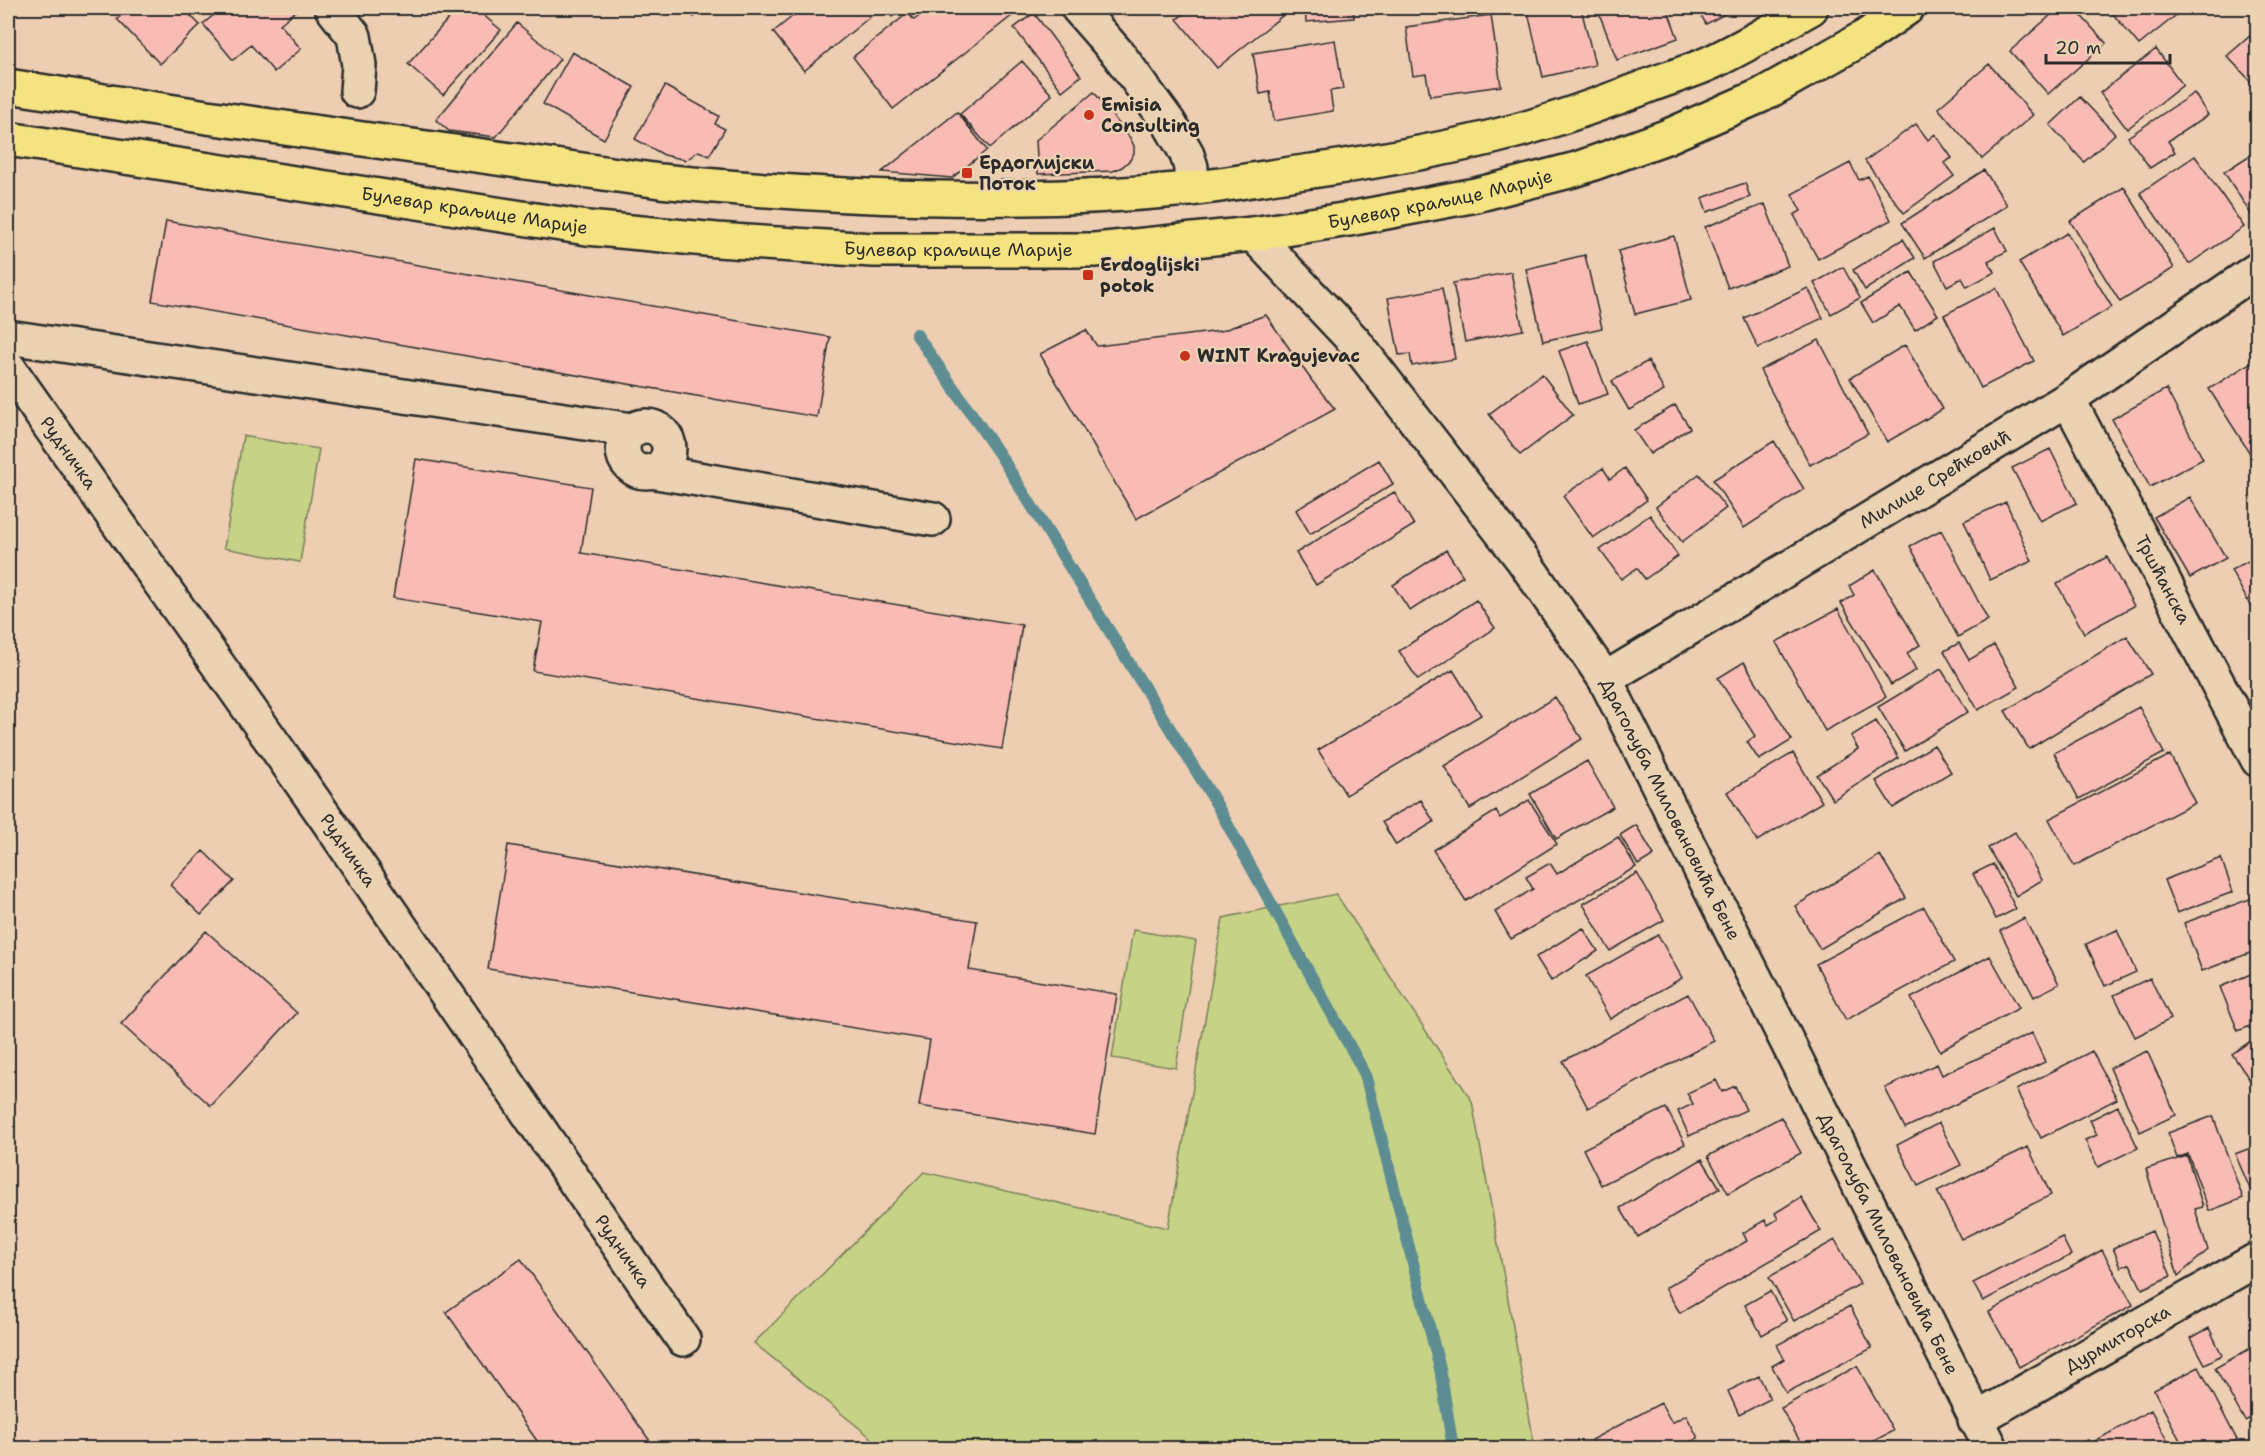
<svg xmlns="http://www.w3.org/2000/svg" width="2265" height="1456" font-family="'Shantell Sans',sans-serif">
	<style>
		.green { fill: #c6d386; stroke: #787f58; stroke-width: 1.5 }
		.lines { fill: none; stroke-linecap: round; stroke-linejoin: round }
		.stream { stroke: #5d8d93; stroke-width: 12 }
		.building { fill: #f8bcb4; stroke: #2b2b2b; stroke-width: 1.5 }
		.minor-casing { stroke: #2b2b2b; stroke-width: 38 }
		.major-casing { stroke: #2b2b2b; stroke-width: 38 }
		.minor { stroke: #ead2b2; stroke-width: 33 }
		.major { stroke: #f5e382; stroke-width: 33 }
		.poi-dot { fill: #c8321e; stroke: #ead2b2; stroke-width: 2 }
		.labels { text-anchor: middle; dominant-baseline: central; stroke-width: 4.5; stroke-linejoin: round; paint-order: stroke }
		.poi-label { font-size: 18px; font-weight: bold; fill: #2b2b2b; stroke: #ead2b2; text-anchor: start }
		.street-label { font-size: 18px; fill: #2b2b2b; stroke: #ead2b2 }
	</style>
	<rect width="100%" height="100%" fill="#edceb2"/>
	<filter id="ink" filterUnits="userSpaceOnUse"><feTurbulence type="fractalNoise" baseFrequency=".0167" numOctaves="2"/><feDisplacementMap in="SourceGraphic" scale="12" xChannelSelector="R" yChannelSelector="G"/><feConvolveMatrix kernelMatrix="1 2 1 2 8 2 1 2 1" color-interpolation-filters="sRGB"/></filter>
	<g filter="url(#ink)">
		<path class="green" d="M243,436l76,13 -19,113 -76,-14z
			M1336,894l136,207 63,347h-651l-130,-105 170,-171 244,56 55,-310z
			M1133,930l63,11 -20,127 -64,-10z"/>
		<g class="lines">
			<path class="stream" d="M916,334l84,121 213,343 152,276 75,295 13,79"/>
		</g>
		<path class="building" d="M130,8h53l17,17 -40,39 -43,-45z
			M222,8h73l2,2 -17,14 21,25 -27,23 -23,-27 -18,15 -30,-36z
			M458,8h17l26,22 -58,65 -35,-31z
			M687,8h21l-14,9z
			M803,8h71l3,3 -73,60 -31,-39z
			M885,8h19l-12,9z
			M930,8h92l-129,101 -40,-52 55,-44 6,7z
			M1192,8h100l-75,60 -40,-49z
			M1305,8h48l1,10 -48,4z
			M1375,8h39l-38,7z
			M1527,8h54l14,57 -52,12z
			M1597,8h70l11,30 -61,22z
			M1697,8h39l-30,16z
			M2059,8h15l32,35 -58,51 -38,-43z
			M2108,8h77l-46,37z
			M1034,13l47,63 -19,15 -48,-63z
			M1491,15l10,71 -71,10 -4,-22 -13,2 -7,-49z
			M517,23l43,36 -64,78 -47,-6 -13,-11z
			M2258,29v60l-31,-33z
			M1335,40l8,49 -13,2 3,20 -59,10 -4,-29 -10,2 -7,-41z
			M2156,49l27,36 -56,44 -27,-36z
			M572,52l62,35 -30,52 -61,-35z
			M1022,61l30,34 -62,53 -30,-34z
			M1989,64l44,51 -51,44 -44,-51z
			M665,86l54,30 -4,8 10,5 -16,27 -10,-5 -13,9 -22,-5 -29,-16z
			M1094,92l36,46 4,8v7l-4,7 -8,7 -9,4 -75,3 -2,-34z
			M2194,93l14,22 -40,26 7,11 -25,16 -22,-31z
			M2080,97l35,37 -31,28 -34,-37z
			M957,112l30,38 -35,28 -70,-6z
			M1916,124l12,16 7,-6 17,24 -8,5 10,13 -50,37 -39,-52z
			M2258,150v71l-2,1 -32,-50z
			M2195,156l49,71 -55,37 -49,-71z
			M1850,163l9,17 9,-4 23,44 -73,39 -24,-44 7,-4 -9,-17z
			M1984,170l23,35 -82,53 -23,-35z
			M1745,183l5,14 -43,15 -5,-14z
			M2124,187l50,81 -54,34 -50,-81z
			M1765,204l23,62 -60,22 -23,-61z
			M166,221l664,116 -13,80 -665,-116z
			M1995,228l12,23 -19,10 7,11 -28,15 -5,-9 -15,8 -13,-25z
			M2067,233l45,74 -49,29 -44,-74z
			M1674,236l17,64 -56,14 -17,-63z
			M1903,239l12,19 -50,32 -12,-20z
			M1585,255l17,73 -59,13 -17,-72z
			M1843,267l17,31 -29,16 -17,-31z
			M1511,272l12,58 -58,12 -12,-59z
			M1911,272l27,43 -23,15 -15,-24 -27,17 -12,-20z
			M1442,288l13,71 -43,7 -2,-12 -11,1 -11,-57z
			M1808,288l15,30 -65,30 -14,-30z
			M1996,288l38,73 -53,27 -37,-73z
			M1266,315l46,66 23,28 -199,110 -96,-165 46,-24 11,16 124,-15z
			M1819,340l49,94 -58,31 -50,-95z
			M1588,341l20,53 -30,10 -19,-53z
			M1905,345l38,64 -56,33 -37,-64z
			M2258,358v108l-49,-77z
			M1648,361l16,30 -35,19 -17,-29z
			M1542,374l31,41 -53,40 -31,-41z
			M2166,389l37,70 -53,28 -38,-68z
			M1675,405l15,23 -40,26 -16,-24z
			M1774,441l30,48 -60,39 -31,-48z
			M2050,449l27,54 -37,18 -28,-53z
			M416,459l175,28 -10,66 441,72 -20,124 -469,-78 9,-49 -149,-24z
			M1379,460l14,24 -83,50 -14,-24z
			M1603,468l7,11 15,-11 22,32 -54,38 -30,-42z
			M1699,474l27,34 -44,34 -26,-35z
			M1394,492l20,33 -98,60 -20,-32z
			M2190,497l36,61 -36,20 -36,-61z
			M2006,502l26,59 -42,19 -26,-59z
			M1650,515l28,41 -33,23 -8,-11 -16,11 -21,-29z
			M1941,530l47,90 -30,17 -48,-91z
			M1446,550l17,26 -53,35 -17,-26z
			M2258,556v64l-27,-50z
			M2107,557l27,49 -50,27 -27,-49z
			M1875,570l45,75 -13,8 9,17 -25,15 -50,-82 13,-8 -5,-9z
			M1476,600l19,28 -77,52 -19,-29z
			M1838,609l48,88 -61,34 -49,-89z
			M2127,636l24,38 -122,75 -24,-38z
			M1959,643l10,17 25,-15 25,42 -41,23 -34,-59z
			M1744,662l48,78 -33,20 -12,-18 8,-6 -37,-58z
			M1941,669l27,43 -63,39 -27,-44z
			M1453,670l28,45 -135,80 -28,-45z
			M1555,697l27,42 -112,70 -26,-43z
			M2139,707l25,46 -85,46 -25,-46z
			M1876,721l23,37 -66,42 -16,-25 41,-26 -7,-13z
			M1934,745l17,27 -58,36 -17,-27z
			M1793,753l29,49 -65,39 -30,-49z
			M2170,755l25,48 -121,63 -25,-47z
			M1587,761l26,46 -57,32 -26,-45z
			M1421,800l13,22 -38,23 -14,-23z
			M1529,800l28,44 -91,57 -33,-51 63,-39 4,7z
			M1636,825l18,30 -16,10 -18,-30z
			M2015,832l27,48 -26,16 -28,-48z
			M1618,837l18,30 -125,72 -16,-27 38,-23 -7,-12 24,-14 7,11z
			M508,845l469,76 -8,49 148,24 -22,140 -176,-28 11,-66 -442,-71z
			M203,851l31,30 -33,34 -31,-30z
			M1880,855l26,43 -86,51 -25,-43z
			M2221,858l12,34 -56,21 -13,-33z
			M1993,864l23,45 -20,10 -23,-45z
			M1637,873l27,47 -54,31 -27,-47z
			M2258,896v54l-56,21 -18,-48z
			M1924,907l30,55 -108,58 -30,-56z
			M2024,918l35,66 -25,13 -34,-66z
			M1583,928l15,23 -47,30 -15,-24z
			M2117,930l19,42 -31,14 -19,-42z
			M206,931l91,82 -86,93 -90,-82z
			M1658,935l24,43 -72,41 -24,-43z
			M1990,956l29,52 -79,43 -29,-53z
			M2258,971v52l-20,8 -18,-44z
			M2150,978l21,41 -36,18 -21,-42z
			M1688,994l26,47 -126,67 -25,-47z
			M2032,1033l13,29 -140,66 -20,-40 52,-24 5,11z
			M2258,1036v56l-26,-38z
			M2092,1051l25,48 -76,39 -25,-48z
			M2147,1051l29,64 -36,17 -30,-64z
			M1716,1080l6,12 13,-6 11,24 -57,26 -11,-25 15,-7 -6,-11z
			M2118,1106l20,42 -40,19 -13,-27 12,-5 -7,-15z
			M1666,1108l19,36 -84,41 -18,-36z
			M2213,1116l30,82 -34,13 -21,-57 -11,4 -9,-25z
			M1781,1117l20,36 -73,40 -20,-37z
			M1939,1123l22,42 -43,21 -21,-41z
			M2258,1145v62l-23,-53z
			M2028,1147l23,48 -90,44 -24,-48z
			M2187,1156l16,51 -8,2 13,41 -30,26 -32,-107z
			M1702,1159l18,29 -82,49 -18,-29z
			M1801,1197l20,34 -141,82 -15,-25 82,-47 -4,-8 22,-13 3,5 10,-6 -3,-6z
			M2152,1231l19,45 -29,13 -12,-25 -9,3 -8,-19z
			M2062,1237l9,18 -88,46 -10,-18z
			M1835,1240l25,44 -66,37 -25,-44z
			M2102,1250l31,55 -114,62 -30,-55z
			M521,1259l134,189h-113l-96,-136z
			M1770,1291l17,30 -25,14 -17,-30z
			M1850,1306l22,42 -86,45 -14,-27 12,-7 -7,-14z
			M2209,1328l13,27 -17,9 -14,-26z
			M2258,1344v70l-13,7 -30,-53z
			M1857,1366l36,65 -33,17h-56l-23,-40z
			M2199,1367l38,73 -17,8h-36l-30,-58z
			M1759,1376l11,23 -31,16 -11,-24z
			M1661,1403l11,20 14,-8 12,23 -19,10h-83l-5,-8z
			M2151,1410l20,38h-72l-4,-7z
			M2088,1440l5,8h-23z"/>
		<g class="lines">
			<g class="minor-casing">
				<g id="minor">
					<path d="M332,8l22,28 5,29 -2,26"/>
					<path d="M1078,8l41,47 50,68 17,29 5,15v22"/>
					<path id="s1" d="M1253,234l101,107 169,219 82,119 386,769"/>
					<path d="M8,337l624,93"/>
					<path id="s2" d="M8,367l318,451 357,521"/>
					<path id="s3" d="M2068,399l190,361"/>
					<circle cx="646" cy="449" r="23"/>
					<path d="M651,471l282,48"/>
					<path id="s4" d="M1605,679l463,-280 190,-130"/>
					<path id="s5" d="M1975,1420l283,-161"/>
				</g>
			</g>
			<g class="major-casing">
				<g id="major">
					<path d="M8,86l199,31 453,64c175,17 353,25 528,8 42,-4 83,-13 124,-18 68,-10 137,-22 204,-40 44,-12 87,-28 129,-44 22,-9 46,-15 67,-25 34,-16 67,-36 99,-54"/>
					<path id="s6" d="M8,139l579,89 130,12 156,10h222l158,-16 96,-15 127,-24 101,-26 89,-32 96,-42 103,-58 42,-29"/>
				</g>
			</g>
			<use href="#minor" class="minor"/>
			<use href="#major" class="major"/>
		</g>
	</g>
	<g class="poi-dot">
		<circle cx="1089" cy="115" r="6"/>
		<rect x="961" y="167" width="12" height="12" rx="3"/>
		<rect x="1082" y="269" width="12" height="12" rx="3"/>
		<circle cx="1185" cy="356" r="6"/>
	</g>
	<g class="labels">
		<g class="poi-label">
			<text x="1101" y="105">Emisia<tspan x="1101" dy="21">Consulting</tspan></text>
			<text x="979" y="163">Ердоглијски<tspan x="979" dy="21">Поток</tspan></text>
			<text x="1100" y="265">Erdoglijski<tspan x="1100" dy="21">potok</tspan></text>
			<text x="1197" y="356">WINT Kragujevac</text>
		</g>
		<g class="street-label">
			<text stroke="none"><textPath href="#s6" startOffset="1444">Булевар краљице Марије</textPath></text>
			<text stroke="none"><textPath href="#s6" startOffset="472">Булевар краљице Марије</textPath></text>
			<text stroke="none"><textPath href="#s6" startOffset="958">Булевар краљице Марије</textPath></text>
			<text stroke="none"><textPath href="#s2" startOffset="105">Рудничка</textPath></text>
			<text stroke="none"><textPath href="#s4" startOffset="386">Милице Срећковић</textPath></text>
			<text stroke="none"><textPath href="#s3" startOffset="204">Тршћанска</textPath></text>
			<text stroke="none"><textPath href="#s1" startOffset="714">Драгољуба Миловановића Бене</textPath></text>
			<text stroke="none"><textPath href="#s2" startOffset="591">Рудничка</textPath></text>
			<text stroke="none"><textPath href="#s1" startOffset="1200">Драгољуба Миловановића Бене</textPath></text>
			<text stroke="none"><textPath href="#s2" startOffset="1077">Рудничка</textPath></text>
			<text stroke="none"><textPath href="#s5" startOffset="164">Дурмиторска</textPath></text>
		</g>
	</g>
	<rect width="2265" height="1456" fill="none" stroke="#ead2b2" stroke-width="30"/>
	<rect x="15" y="15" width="2235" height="1426" fill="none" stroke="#2b2b2b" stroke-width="2" filter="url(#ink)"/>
	<path d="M2046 54v9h124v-9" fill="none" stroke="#2b2b2b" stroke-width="3"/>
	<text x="2055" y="54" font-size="18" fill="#2b2b2b" stroke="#ead2b2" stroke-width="4.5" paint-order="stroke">20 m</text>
</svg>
